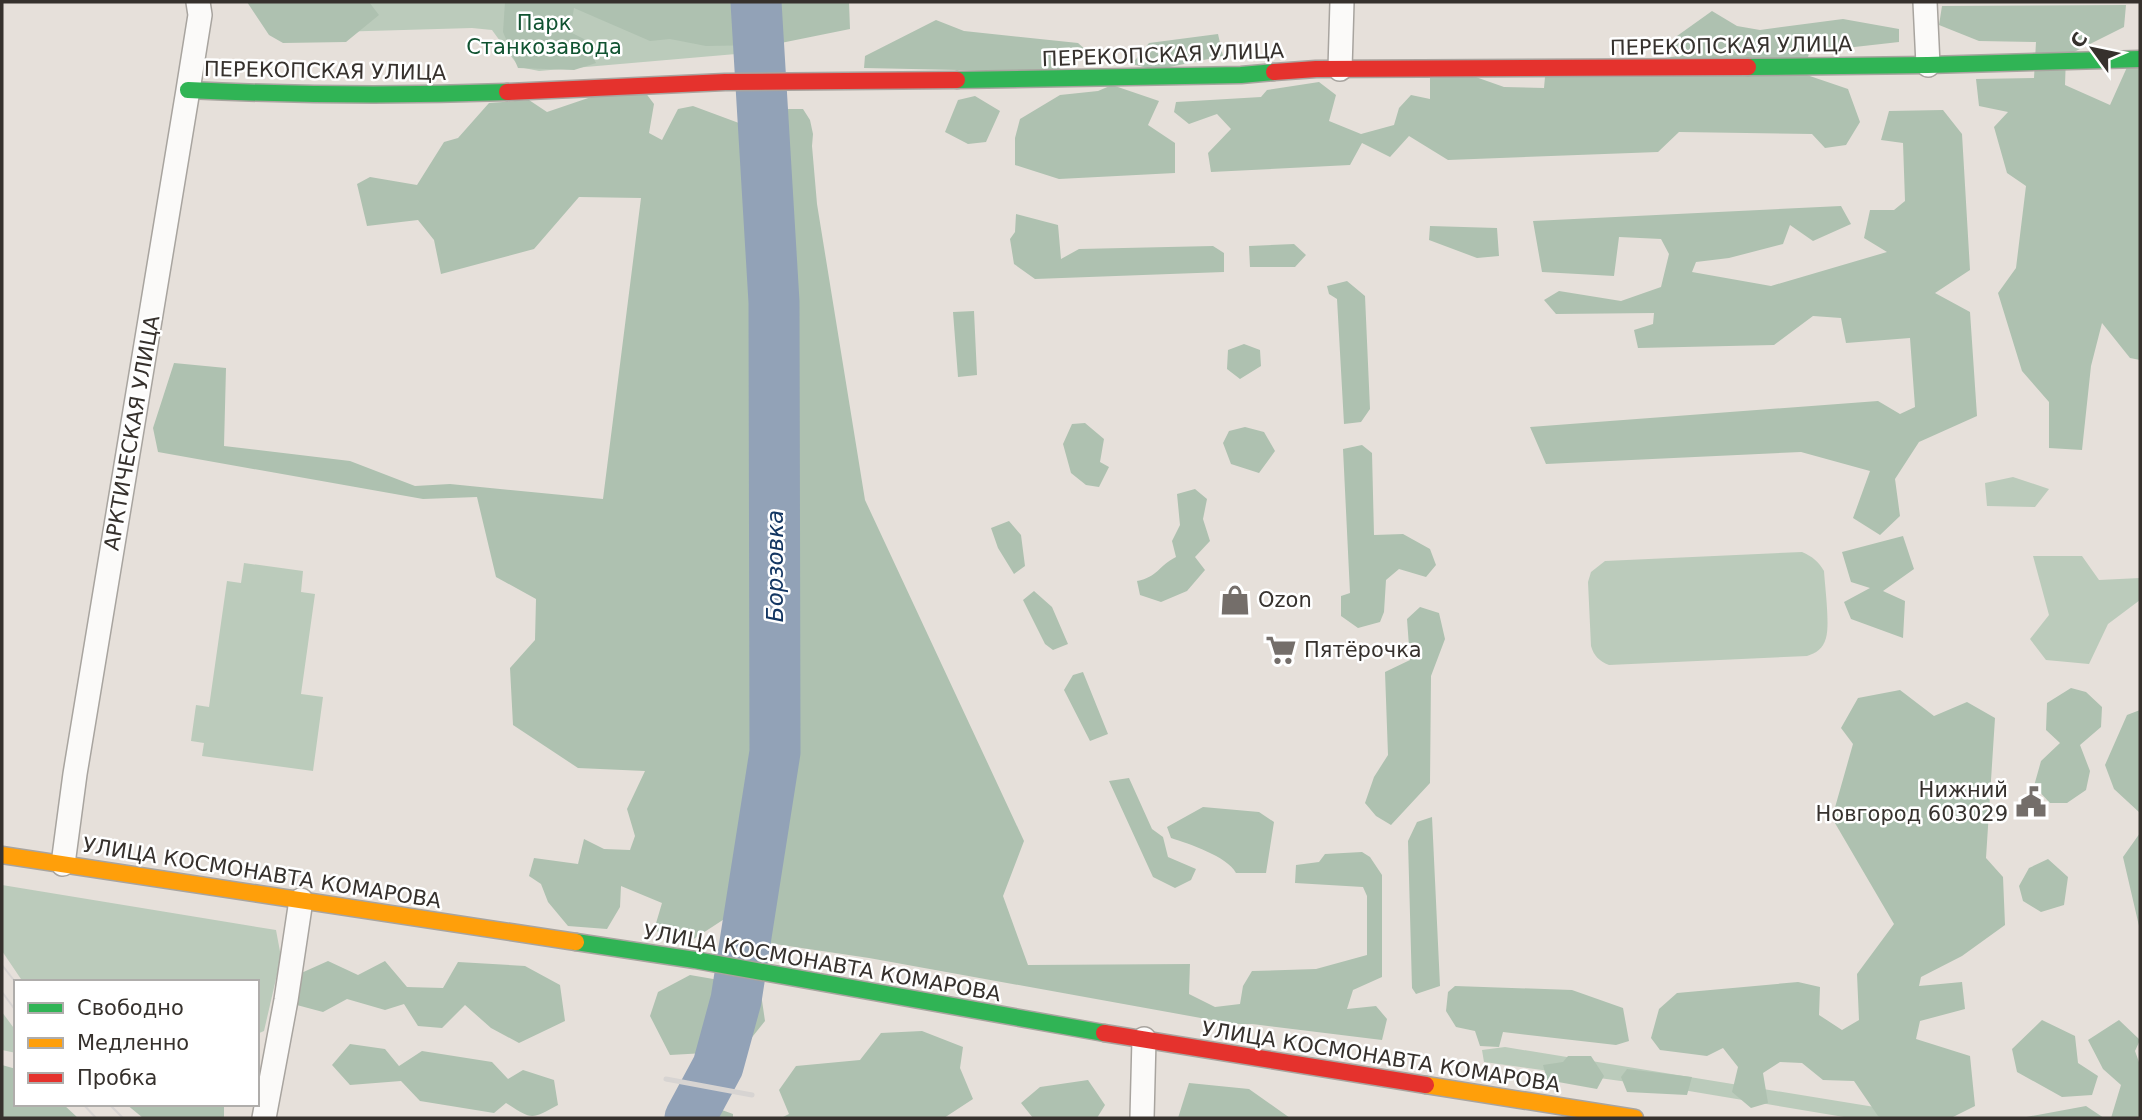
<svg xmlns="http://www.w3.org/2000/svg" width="2142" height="1120" font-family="'DejaVu Sans',sans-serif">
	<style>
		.green { fill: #bbcbbb }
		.forest { fill: #aec1b0 }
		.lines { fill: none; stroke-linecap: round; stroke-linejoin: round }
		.river { stroke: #92a2b7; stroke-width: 51 }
		.street-casing { stroke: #a8a49f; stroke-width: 26 }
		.fast-casing { stroke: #a8a49f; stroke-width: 19 }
		.slow-casing { stroke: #a8a49f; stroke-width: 19 }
		.jam-casing { stroke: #a8a49f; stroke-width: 19 }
		.street { stroke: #fbfaf9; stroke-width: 23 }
		.fast { stroke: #30b455; stroke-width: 16 }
		.slow { stroke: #ff9f0a; stroke-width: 16 }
		.jam { stroke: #e5322d; stroke-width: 16 }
		.tram { stroke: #d7d4d2; stroke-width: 2 }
		.rail { stroke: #d7d4d2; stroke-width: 5 }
		.labels { text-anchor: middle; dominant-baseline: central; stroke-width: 5; stroke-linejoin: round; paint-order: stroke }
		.park-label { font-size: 21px; fill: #105331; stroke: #fff }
		.street-label { font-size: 21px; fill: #36312d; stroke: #fff }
		.poi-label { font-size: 21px; fill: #36312d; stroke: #fff; text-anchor: start }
		.water-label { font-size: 23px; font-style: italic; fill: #133662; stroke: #fff }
	</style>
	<rect width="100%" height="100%" fill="#e6e0da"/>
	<path class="green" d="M279,2h453l4,52 -197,17 -20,-4 -27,-37 -20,-2 -172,5z
		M2013,477l36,12 -14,18 -48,-1 -2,-23z
		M1802,552c11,5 16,9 22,19 1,16 6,53 2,67 -3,11 -10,15 -19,18l-198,9c-10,-4 -15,-9 -18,-19l-3,-64 3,-10 14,-11z
		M2033,556h49l17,24 41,-2v22l-32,24 -19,40 -43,-4 -16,-21 19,-24z
		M244,563l59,8 -2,21 14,2 -14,100 22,3 -10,74 -111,-15 2,-13 -13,-2 5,-36 13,2 18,-126 14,2z
		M2,885l274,45 5,27 -17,74 -7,3v-52h-234l-21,-31z
		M2,1012l14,19v22l-14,-3z
		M1505,1047l437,71h-92l-179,-30 -187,-26 -2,-12z"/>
	<path class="forest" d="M247,2h122l10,13 -33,27 -63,1 -14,-8z
		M505,2h344l1,27 -79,16 -65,1 -36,-7 -20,2 -76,-33 -4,24 14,7 12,24 -22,7 -56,-2 -15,-36z
		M2126,5l-2,22 -58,29 -1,29 45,20 18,-40 12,1v294l-10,-2 -28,-35 -11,43 -9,84 -33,-2v-46l-27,-31 -24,-78 18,-25 10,-82 -19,-13 -13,-46 14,-15 -29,-6 -3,-27 58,-1 2,-36 -57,-1 -40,-16 3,-19z
		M1712,11l25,15 23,4 83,-11 56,10v13l-89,10 -9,21 47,16 12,33 -14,23 -21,3 -13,-14 -133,-2 -21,20 -210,8 -39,-24 -19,21 -28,-14 -12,22 -139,7 -3,-19 23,-24 -14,-15 -28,10 -15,-12 2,-10 85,-5 6,-7 52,-8 17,13 -7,26 32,13 33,-9 5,-17 12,-13 19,4v-21l40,-3 34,12 40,1 1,-11 133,-21 -8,-15z
		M936,20l28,11 114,12 9,8 -32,21 -191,-4 1,-12z
		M1218,34l5,22 -68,14 -23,-6 17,-21z
		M1112,85l47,16 -11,24 27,18v30l-116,6 -44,-14v-27l5,-19 40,-24 38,-4z
		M645,92l9,12 -5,29 13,7 16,-31 15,-3 62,23 22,-10 -8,-10h34l7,11 3,14 -1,12 5,58 48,296 159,341 -21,55 25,69 162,-1 -1,30 26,13 25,-3 3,-18 9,-15 64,-2 51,-14v-59l-4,-9 -68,-4 1,-18 23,-3 6,-8 37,-2 8,5 12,18v102l-29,13 -6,19 29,-3 11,13 -5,21 -130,-16h-18l-365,-66 -101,-15 -7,-19 -29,-10 -46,30 -32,-14 8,-27 -41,-17 -1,21 -13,22 -39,-3 -20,-24 -7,-18 -12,-8 5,-18 44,6 6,-25 20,10 26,1 5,-14 -8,-27 18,-38 -67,-3 -65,-43 -3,-57 25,-28 1,-41 -40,-22 -19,-80 -54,2 -265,-47 -5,-24 21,-65 52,5 -2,78 126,15 65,25 35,-2 153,15 38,-301 -62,-1 -45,52 -93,25 -7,-34 -16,-20 -51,6 -10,-42 13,-7 47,8 27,-43 14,-4 31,-35 40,-3 18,12 53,-18z
		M975,96l25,15 -14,31 -18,2 -23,-12 13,-32z
		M1943,110l19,24 8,136 -35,23 35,19 7,104 -58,26 -24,37 5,37 -20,19 -27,-17 17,-47 -69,-19 -255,12 -16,-37 348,-26 22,13 15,-7 -5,-69 -64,5 -5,-25 -28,-2 -39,29 -136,3 -4,-18 19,-6 1,-11 -98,1 -12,-14 15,-9 62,10 40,-14 8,-33 -8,-15 -42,-2 -5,39 -72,-4 -9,-51 308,-15 10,18 -38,17 -23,-16 -7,19 -54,14 -33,4 -4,10 79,14 116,-34 -23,-14 6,-28h24l11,-9 -2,-58 -22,-3 8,-29z
		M1016,214l42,11 3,34 18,-10 134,-3 11,7v19l-189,7 -21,-15 -4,-25 5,-7z
		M1430,226l67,2 2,28 -22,2 -48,-18z
		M1294,244l12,11 -11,12h-45l-1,-21z
		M1347,281l18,15 5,113 -9,13 -17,2 -7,-125 -8,-5 -2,-8z
		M974,311l3,64 -19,2 -5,-65z
		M1244,344l16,6 1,16 -21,13 -13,-10 1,-19z
		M1085,423l19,16 -4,23 9,5 -10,20 -13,-2 -15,-12 -8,-29 9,-20z
		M1245,427l19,5 11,19 -16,22 -28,-9 -8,-21 6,-12z
		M1362,445l10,8 2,82 29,-1 27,15 6,16 -10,12 -27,-8 -13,11 -2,32 -4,10 -22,6 -17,-12v-20l9,-3 -7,-144z
		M1195,489l12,10 -4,20 7,22 -15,16 10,13 -18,21 -26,11 -21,-7 -3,-14c21,-4 21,-15 39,-24l-4,-16 8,-16 -3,-31z
		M1009,521l12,14 4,31 -11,8 -16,-26 -7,-20z
		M1903,536l11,33 -31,22 22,10 -2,37 -52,-19 -7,-17 26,-14 -19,-6 -9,-30z
		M1034,591l18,16 16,37 -15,6 -8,-6 -22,-44z
		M1420,607l19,6 6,26 -14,37 -1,107 -39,42 -15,-9 -11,-13 9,-26 14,-22 -3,-83 25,-12 -3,-41z
		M1083,672l25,62 -18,7 -26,-51 9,-15z
		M2071,688l15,4 16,15 -1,20 -21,18 10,26 -4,19 -19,13h-17l-16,-17 7,-25 19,-18 -14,-13 1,-27z
		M1900,690l34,26 33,-14 28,16 -9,140 17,19 2,48 -43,31 -41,21 -2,9 43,-4 3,27 -45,12 -4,18 54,17 5,50 -24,12h-69l-4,-2 -24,-35 -31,-1 -21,-17 -22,-1 -17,11 5,30 -17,5 -19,-16 6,-25 -15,-19 -16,8 -47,-6 -9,-12 8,-29 18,-16 121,-11 22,5 -1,28 23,15 17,-10 -2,-46 37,-50 -62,-106 21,-74 -12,-16 17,-30z
		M2140,710v103l-26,-24 -9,-24 22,-50z
		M1129,778l23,51 11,8 5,20 28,12 -5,11 -16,8 -22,-11 -44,-96z
		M1203,807l56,5 15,10 -8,51h-30c-9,-17 -47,-29 -65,-35l-4,-11z
		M1432,817l8,169 -24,8 -4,-6 -4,-147 9,-19z
		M2140,833v119l-1,-26 -16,-69z
		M2048,859l20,18 -4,28 -23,7 -18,-11 -4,-15 10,-18z
		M328,961l30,14 27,-14 22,26 36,1 15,-26 67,4 35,19 5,36 -46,22 -28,-15 -26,-23 -23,23 -24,-2 -14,-22 -19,6 -38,-11 -24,13 -30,-8 6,-30z
		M690,975l70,12 5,34 -24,30 -71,4 -20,-39 8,-24z
		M1455,986l117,4 51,18 6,33 -13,4 -113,-13 -4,15 -19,-1 -5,-15 -19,-4 -10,-16 2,-19z
		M2042,1020l33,16 3,27 20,13 -6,19 -30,2 -45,-25 -5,-23z
		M2119,1020l21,20 -5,11 5,14v53h-29l10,-33 -18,-16 -15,-29z
		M922,1031l41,16 -3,21 13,31 -29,19h-163l8,-4 -10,-24 17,-24 64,-6 21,-27z
		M350,1044l35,5 14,17 23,-15 70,11 16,17 15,-9 31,10 4,25c-28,15 -25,15 -52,-2l-12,10 -74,-12 -19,-20 -51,4 -18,-20z
		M1568,1056h23l13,20 -7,13 -50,-9 -4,-15 20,-3z
		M2,1065l14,4v35h47l15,14h-76z
		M1627,1069l65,8 -5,18 -60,-3 -6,-15z
		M1088,1080l17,25 -8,13h-64l-12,-15 19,-16z
		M1189,1083l60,6 41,29h-112z
		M694,1100l39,14v4h-60z
		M126,1104h98v14h-81z
		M2086,1106l18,12h-83z"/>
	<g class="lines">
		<path class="river" d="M690,1118l28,-52 18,-66 39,-248 -1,-450 -18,-300"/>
		<g class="street-casing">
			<path id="street" d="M1925,2l3,63
				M1340,69l2,-67
				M63,864l12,-90 113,-684 12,-75 -2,-13
				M264,1118l22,-118 15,-100
				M1142,1118l2,-79"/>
		</g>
		<g class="fast-casing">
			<path id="fast" d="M1748,67l180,-2 212,-6
				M957,80l284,-5 33,-3
				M188,90c106,5 213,6 319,2
				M576,942l119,18 409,73"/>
		</g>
		<g class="slow-casing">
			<path id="slow" d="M2,855l574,87
				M1426,1085l209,33"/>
		</g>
		<g class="jam-casing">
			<path id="jam" d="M1274,72l42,-3 432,-2
				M507,92l218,-10 232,-2
				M1104,1033l322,52"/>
		</g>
		<use href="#street" class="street"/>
		<use href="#fast" class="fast"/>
		<use href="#slow" class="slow"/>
		<use href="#jam" class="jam"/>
		<path class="tram" d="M2,965l14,18
			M2,992l14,19
			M83,1104l13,14
			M109,1104l14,14"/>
		<path class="rail" d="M666,1079l86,16"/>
	</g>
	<defs>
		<g id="shop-bare" transform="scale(2.415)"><path d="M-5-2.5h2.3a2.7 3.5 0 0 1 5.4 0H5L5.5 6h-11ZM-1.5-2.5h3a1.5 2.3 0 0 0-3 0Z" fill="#746e6a" stroke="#fff" stroke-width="2.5" paint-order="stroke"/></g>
		<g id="supermarket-bare" transform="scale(2.415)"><path d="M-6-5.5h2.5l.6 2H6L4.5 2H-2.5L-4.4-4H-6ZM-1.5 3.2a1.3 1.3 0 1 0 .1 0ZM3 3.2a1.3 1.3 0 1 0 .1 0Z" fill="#746e6a" stroke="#fff" stroke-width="2.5" paint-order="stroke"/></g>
		<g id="civic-bare" transform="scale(2.415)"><path d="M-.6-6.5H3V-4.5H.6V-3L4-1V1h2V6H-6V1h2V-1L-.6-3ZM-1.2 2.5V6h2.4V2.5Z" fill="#746e6a" stroke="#fff" stroke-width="2.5" paint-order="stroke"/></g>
	</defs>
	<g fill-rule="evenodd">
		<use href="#shop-bare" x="1235" y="600"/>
		<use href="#supermarket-bare" x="1281" y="650"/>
		<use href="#civic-bare" x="2031" y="802"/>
	</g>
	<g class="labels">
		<g class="park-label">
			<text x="544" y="23">Парк<tspan x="544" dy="24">Станкозавода</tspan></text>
		</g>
		<g class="street-label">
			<text transform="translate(1731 46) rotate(-1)">ПЕРЕКОПСКАЯ УЛИЦА</text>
			<text transform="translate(1163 55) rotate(-2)">ПЕРЕКОПСКАЯ УЛИЦА</text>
			<text transform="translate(325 71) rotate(1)">ПЕРЕКОПСКАЯ УЛИЦА</text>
			<text transform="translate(132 433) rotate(-80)">АРКТИЧЕСКАЯ УЛИЦА</text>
			<text transform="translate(262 873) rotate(9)">УЛИЦА КОСМОНАВТА КОМАРОВА</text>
			<text transform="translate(822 963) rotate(10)">УЛИЦА КОСМОНАВТА КОМАРОВА</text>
			<text transform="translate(1381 1057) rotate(9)">УЛИЦА КОСМОНАВТА КОМАРОВА</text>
		</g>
		<g class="poi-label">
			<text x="1258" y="600">Ozon</text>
			<text x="1304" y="650">Пятёрочка</text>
			<text x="2008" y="790" text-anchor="end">Нижний<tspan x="2008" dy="24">Новгород 603029</tspan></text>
		</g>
		<g class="water-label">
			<text transform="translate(775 566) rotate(-90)">Борзовка</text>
		</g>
	</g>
	<rect width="2142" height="1120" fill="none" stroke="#36312d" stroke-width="7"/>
	<rect x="14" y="980" width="245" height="126" fill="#ffffff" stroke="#afadab" stroke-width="2"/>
	<rect x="28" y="1003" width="35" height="10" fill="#30b455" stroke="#afadab" stroke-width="2"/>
	<text x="77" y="1015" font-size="21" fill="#36312d">Свободно</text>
	<rect x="28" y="1038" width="35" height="10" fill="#ff9f0a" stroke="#afadab" stroke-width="2"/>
	<text x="77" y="1050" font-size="21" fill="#36312d">Медленно</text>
	<rect x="28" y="1073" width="35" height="10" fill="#e5322d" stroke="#afadab" stroke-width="2"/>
	<text x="77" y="1085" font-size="21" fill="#36312d">Пробка</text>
	<g transform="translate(2093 49) rotate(303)" stroke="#ffffff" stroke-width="5" paint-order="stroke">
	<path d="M0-5L12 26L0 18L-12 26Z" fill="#36312d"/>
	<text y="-10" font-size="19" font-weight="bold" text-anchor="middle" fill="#36312d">С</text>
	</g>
</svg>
